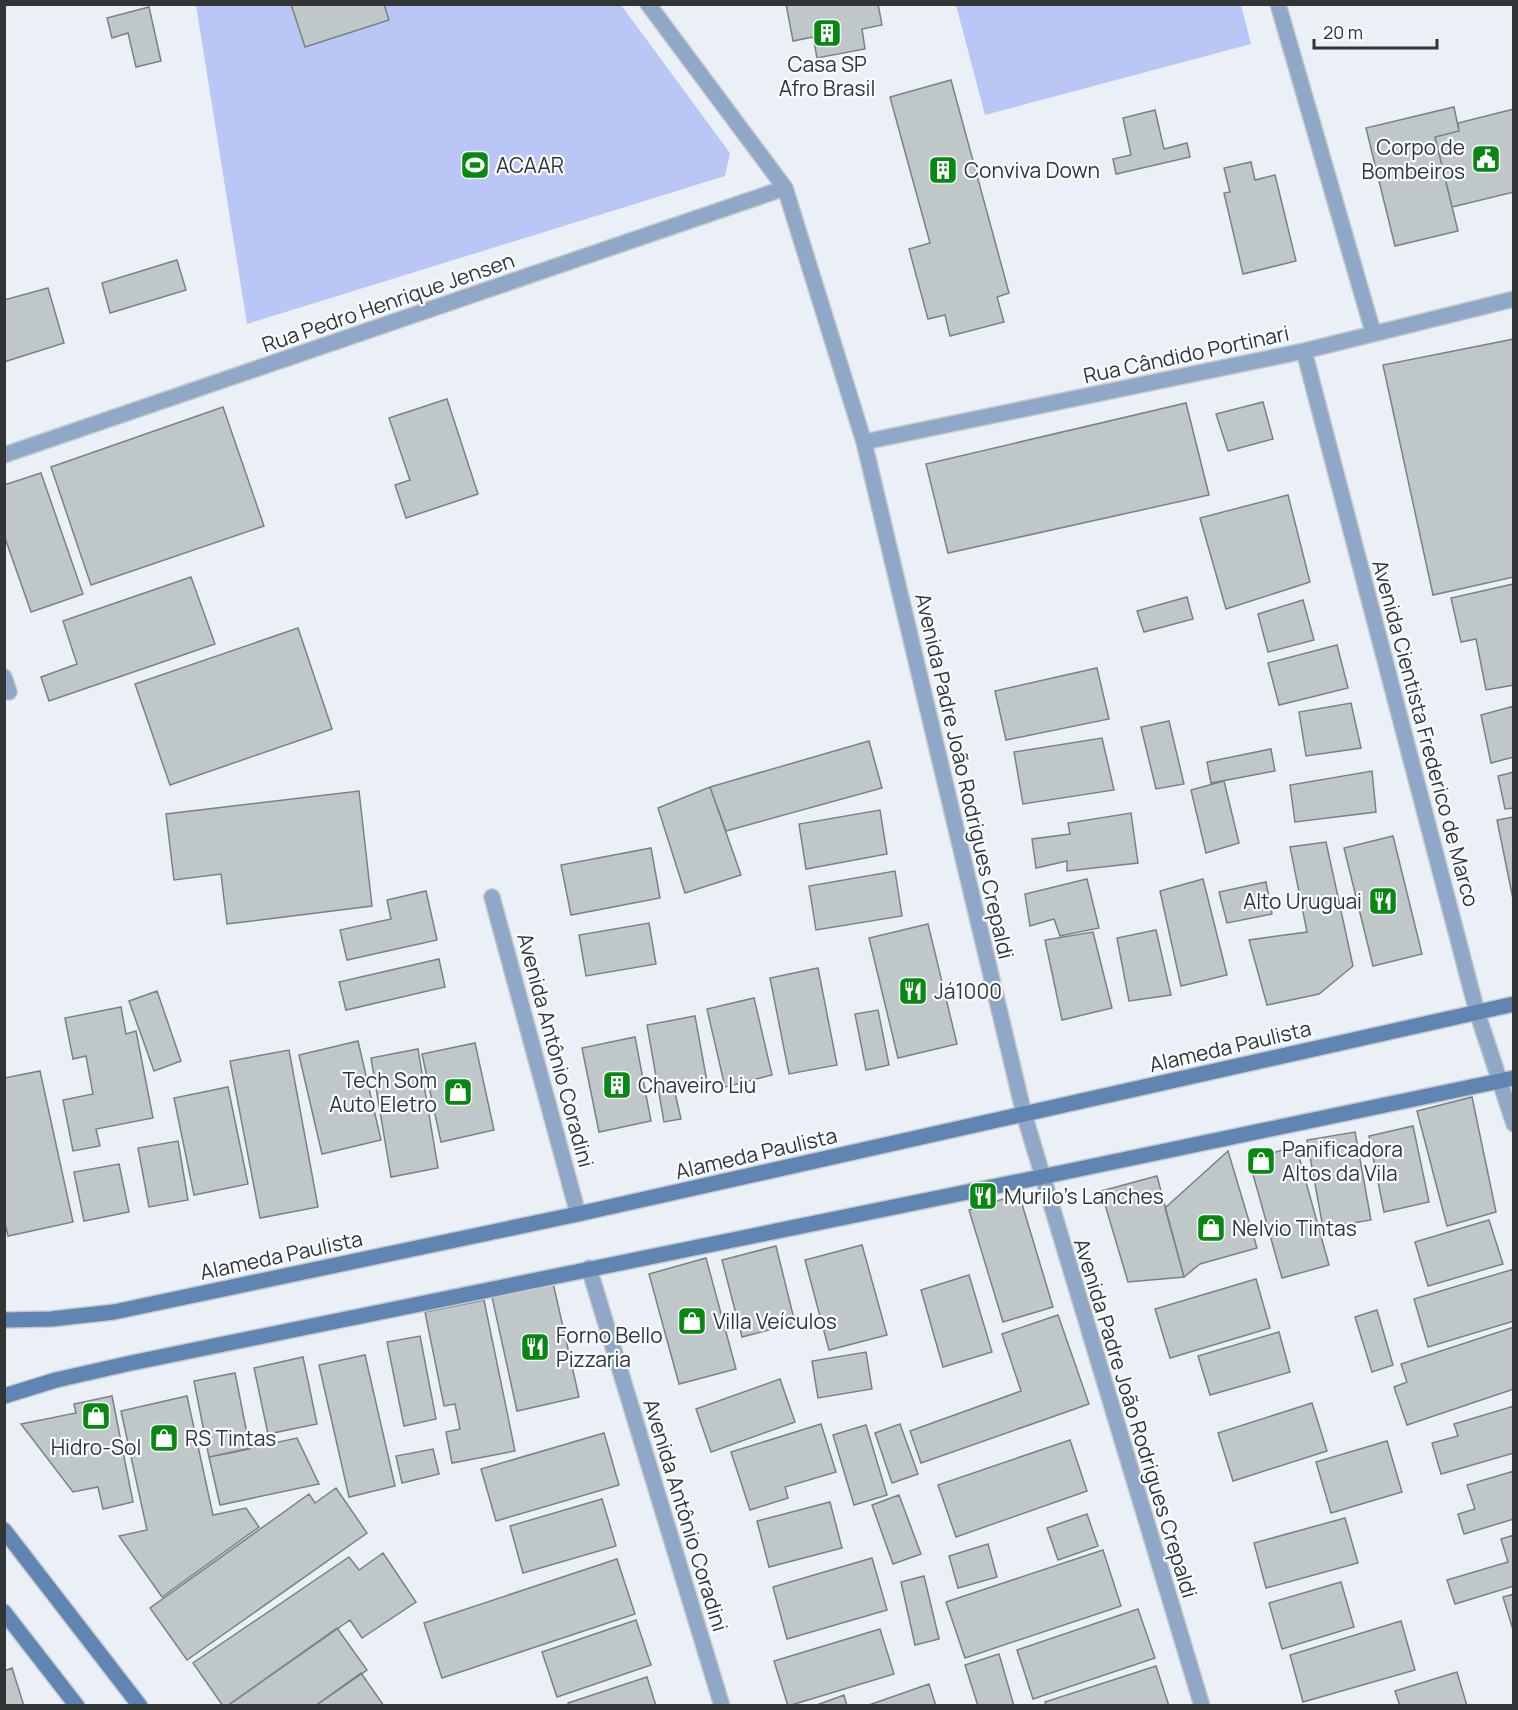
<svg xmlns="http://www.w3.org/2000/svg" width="1518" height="1710" font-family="Manrope,sans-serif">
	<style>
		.green { fill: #bac6f5 }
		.building { fill: #bfc7c9; stroke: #7b8284; stroke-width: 1.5 }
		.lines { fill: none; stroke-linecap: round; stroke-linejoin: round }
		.minor-casing { stroke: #c5cbcf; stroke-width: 18 }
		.secondary-casing { stroke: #c5cbcf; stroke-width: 18 }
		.minor { stroke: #8fa8c8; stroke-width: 15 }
		.secondary { stroke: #6085b3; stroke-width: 15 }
		.labels { text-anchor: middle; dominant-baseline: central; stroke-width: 4.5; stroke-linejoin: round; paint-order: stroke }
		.poi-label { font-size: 21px; fill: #323536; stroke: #fafdff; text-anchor: start }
		.street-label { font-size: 21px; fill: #323536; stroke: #fafdff }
	</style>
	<rect width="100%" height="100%" fill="#eaf0f5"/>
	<path class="green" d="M196,5h425l109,148 -5,23 -478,148z
		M956,5h285l10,39 -266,71z"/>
	<path class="building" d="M291,4h93l5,16 -84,27z
		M786,4h92l4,21 -20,4 3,20 -48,9 -4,-21 -20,4z
		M149,7l12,54 -25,6 -8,-34 -16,5 -5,-20z
		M951,80l58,213 -12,4 7,25 -54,14 -5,-21 -17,4 -19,-70 21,-6 -40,-146z
		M1454,107l5,24 -24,6 23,94 -63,15 -29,-118z
		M1514,109v83l-62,15 -17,-70 24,-6 -1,-8z
		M1155,110l9,39 23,-6 3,14 -74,17 -3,-15 18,-4 -8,-37z
		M1251,162l4,18 20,-5 21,86 -53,13 -19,-81 6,-1 -6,-24z
		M177,260l9,30 -76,23 -8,-30z
		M48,288l16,55 -60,19v-62z
		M1514,339v238l-81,18 -50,-230z
		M447,399l31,95 -72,24 -11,-33 15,-5 -21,-62z
		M1263,402l10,37 -45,12 -12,-37z
		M1186,403l23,92 -261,58 -22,-89z
		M223,407l41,119 -173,59 -40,-118z
		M41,473l42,121 -52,18 -27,-77v-50z
		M1288,495l22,87 -84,27 -26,-91z
		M191,577l24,67 -166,57 -8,-24 36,-13 -14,-43z
		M1513,584l1,101 -28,5 -10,-51 -15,3 -10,-44z
		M1187,597l6,22 -49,13 -7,-21z
		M1303,600l11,40 -46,12 -10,-38z
		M298,628l34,101 -162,56 -35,-101z
		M1337,645l11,43 -69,17 -11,-42z
		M1097,668l12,51 -103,21 -11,-49z
		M1351,703l10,45 -55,8 -7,-44z
		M1514,706v51l-23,6 -10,-48z
		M1169,721l15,63 -28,5 -15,-62z
		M1102,738l12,52 -91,14 -9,-52z
		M869,741l13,47 -156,43 -16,-44z
		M1271,749l4,22 -64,12 -4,-21z
		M1372,771l4,41 -81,10 -5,-37z
		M1514,772v36l-9,1 -7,-33z
		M1224,781l15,62 -33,10 -15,-63z
		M710,787l31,88 -56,18 -27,-85z
		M359,791l13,115 -145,18 -6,-50 -47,6 -8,-66z
		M880,810l7,44 -81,15 -7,-45z
		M1131,813l7,50 -71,8v-10l-31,7 -4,-29 38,-5 -2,-11z
		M1514,817v87l-17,-84z
		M1393,836l29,118 -49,12 -29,-118z
		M1326,842l27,124 -34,28 -52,11 -18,-65 58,-8 -17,-85z
		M651,848l9,50 -89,17 -10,-50z
		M895,871l7,45 -86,14 -7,-44z
		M1087,879l12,49 -39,8 -6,-17 -24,7 -5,-32z
		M1203,879l24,96 -46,11 -21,-95z
		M1266,882l6,32 -45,9 -8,-31z
		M426,891l11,49 -90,20 -7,-30 51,-11 -4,-19z
		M649,923l7,41 -70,12 -7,-41z
		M928,924l29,120 -59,14 -29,-120z
		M1156,930l15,65 -42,6 -12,-63z
		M1093,932l19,76 -50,12 -17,-80z
		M439,959l6,28 -99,23 -7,-28z
		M818,968l19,97 -48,9 -19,-96z
		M157,991l24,70 -27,10 -25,-70z
		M754,998l18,77 -47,12 -18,-78z
		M121,1007l5,27 10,-3 17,87 -57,11 4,17 -27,5 -10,-51 30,-6 -7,-38 -13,3 -8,-41z
		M878,1010l11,55 -23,5 -11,-56z
		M695,1016l13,71 -33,6 6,26 -17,3 -17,-97z
		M635,1037l16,84 -52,11 -17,-84z
		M358,1041l23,99 -59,14 -23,-99z
		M475,1043l19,87 -53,12 -19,-88z
		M418,1049l20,119 -47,9 -20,-119z
		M289,1050l29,157 -58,11 -30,-157z
		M40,1071l33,151 -65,14 -4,-17v-141z
		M228,1087l20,97 -54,11 -20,-97z
		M1472,1097l24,115 -49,14 -30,-115z
		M1413,1126l16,76 -45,10 -15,-76z
		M1355,1132l16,88 -48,8 -16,-88z
		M178,1141l10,59 -39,7 -11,-59z
		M1296,1146l33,119 -47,13 -33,-118z
		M1228,1151l29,97 -57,16 -16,13 -19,-69z
		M119,1164l10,48 -45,9 -10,-49z
		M1157,1176l27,101 -56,5 -27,-91z
		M1019,1194l34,113 -50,15 -34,-112z
		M1489,1220l14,44 -75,22 -13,-44z
		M862,1245l25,90 -58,15 -24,-90z
		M776,1246l19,77 -53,14 -20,-77z
		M706,1258l30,111 -57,15 -30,-110z
		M1514,1269v52l-86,26 -14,-48z
		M969,1275l23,77 -49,15 -22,-77z
		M1256,1279l14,49 -100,30 -15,-49z
		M553,1283l26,114 -62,14 -25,-114z
		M484,1300l31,151 -63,12 -6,-31 14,-3 -5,-25 -11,2 -19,-94z
		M1377,1310l16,55 -21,7 -17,-55z
		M1058,1315l31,89 -168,59 -11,-32 111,-40 -19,-57z
		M1514,1327v62l-107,36 -13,-38 13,-5 -6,-18z
		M1279,1332l11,40 -80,23 -12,-39z
		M420,1336l16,83 -32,7 -17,-84z
		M866,1352l6,37 -54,9 -6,-37z
		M365,1355l30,131 -46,11 -30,-132z
		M303,1357l14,67 -49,10 -14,-66z
		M235,1373l15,76 -41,8 -15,-76z
		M780,1379l15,43 -84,30 -15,-43z
		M112,1396l21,106 -30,7 -5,-22 -25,5 -52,-68 55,-11 -2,-9z
		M187,1396l26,119 33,-7 13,19 -97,70 -43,-61 28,-6 -26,-119z
		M1312,1403l15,48 -94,30 -15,-48z
		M1514,1406v47l-73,21 -9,-31 26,-7 -4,-12z
		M821,1424l15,48 -51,15 3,11 -38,12 -19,-58z
		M900,1424l18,50 -26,9 -17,-50z
		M866,1425l21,70 -33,10 -21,-70z
		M604,1433l15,52 -123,36 -15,-52z
		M297,1438l22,46 -99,21 -11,-48z
		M1070,1440l17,51 -131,46 -18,-52z
		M1387,1441l15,51 -71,21 -15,-51z
		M433,1449l6,25 -37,9 -6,-27z
		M1514,1471v48l-50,15 -6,-20 17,-5 -8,-24z
		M336,1488l31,45 -180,127 -37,-52 159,-114 6,9z
		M899,1495l22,59 -28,10 -21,-59z
		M602,1499l14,47 -93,27 -13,-47z
		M830,1502l12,46 -73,19 -12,-46z
		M1087,1514l11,32 -40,14 -11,-32z
		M1345,1518l13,45 -92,25 -12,-45z
		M1514,1535v51l-59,18 -8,-24 61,-18 -7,-23z
		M988,1544l9,33 -39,11 -9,-32z
		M1103,1550l18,56 -156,52 -19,-56z
		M383,1553l33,49 -54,36 -12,-18 -123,86h-4l-30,-43 156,-106 10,13z
		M872,1558l15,52 -100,29 -14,-52z
		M617,1559l18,55 -193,64 -18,-55z
		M924,1576l15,63 -24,6 -14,-63z
		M1341,1582l13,45 -72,22 -13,-46z
		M1514,1594v39l-11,-36z
		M1138,1609l17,49 -122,41 -16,-49z
		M636,1620l15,45 -94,32 -15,-45z
		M1401,1621l14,49 -112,32 -13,-47z
		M337,1628l30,42 -52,36h-88z
		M880,1629l14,45 -106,32 -14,-45z
		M999,1654l15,52h-36l-13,-41z
		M1156,1666l13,40h-123l-1,-4z
		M12,1668l12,38h-20v-35z
		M1457,1672l10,34h-67l-5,-15z
		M361,1673l23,33h-69z
		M647,1677l9,29h-87l-1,-3z
		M929,1684l7,22h-70z
		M844,1695l3,11h-33z"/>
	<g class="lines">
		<g class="minor-casing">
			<path id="minor" d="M648,4l137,184 79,254 160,672 178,592
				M1278,4l95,328
				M1304,351l173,661 37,112
				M864,442l440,-91 210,-52
				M4,455l781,-267
				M4,677l5,15
				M492,897l86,317
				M589,1268l133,438"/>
		</g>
		<g class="secondary-casing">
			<path id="secondary" d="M4,1320l47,-1 63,-7 464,-98 936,-210
				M4,1396l52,-16 75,-17 910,-186 473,-99
				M4,1530l136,176
				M4,1612l73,94"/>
		</g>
		<use href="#minor" class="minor"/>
		<use href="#secondary" class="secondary"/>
	</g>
	<defs>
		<g id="building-square" transform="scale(1.5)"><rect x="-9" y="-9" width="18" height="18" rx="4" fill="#078911" stroke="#fafdff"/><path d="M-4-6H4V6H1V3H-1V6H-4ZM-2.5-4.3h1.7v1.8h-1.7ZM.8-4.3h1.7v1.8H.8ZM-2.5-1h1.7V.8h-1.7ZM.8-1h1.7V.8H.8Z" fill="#fff"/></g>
		<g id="civic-square" transform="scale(1.5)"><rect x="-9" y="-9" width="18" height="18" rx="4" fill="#078911" stroke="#fafdff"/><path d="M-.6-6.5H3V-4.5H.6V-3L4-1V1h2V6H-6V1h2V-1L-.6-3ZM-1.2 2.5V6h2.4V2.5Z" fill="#fff"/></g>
		<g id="stadium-square" transform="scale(1.5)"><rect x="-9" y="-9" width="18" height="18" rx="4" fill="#078911" stroke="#fafdff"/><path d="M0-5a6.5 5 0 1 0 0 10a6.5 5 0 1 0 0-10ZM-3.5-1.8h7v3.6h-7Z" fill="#fff"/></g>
		<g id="restaurant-square" transform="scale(1.5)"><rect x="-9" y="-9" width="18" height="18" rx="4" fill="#078911" stroke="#fafdff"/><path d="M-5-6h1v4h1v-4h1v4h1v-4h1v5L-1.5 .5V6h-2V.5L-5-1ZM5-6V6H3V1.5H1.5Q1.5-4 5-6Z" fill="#fff"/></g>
		<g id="shop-square" transform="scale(1.5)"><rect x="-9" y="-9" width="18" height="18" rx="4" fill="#078911" stroke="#fafdff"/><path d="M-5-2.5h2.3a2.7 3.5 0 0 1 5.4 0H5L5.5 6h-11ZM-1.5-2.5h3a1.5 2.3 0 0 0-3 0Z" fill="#fff"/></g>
	</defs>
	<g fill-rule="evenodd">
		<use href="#building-square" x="827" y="33"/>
		<use href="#civic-square" x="1486" y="159"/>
		<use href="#stadium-square" x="475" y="165"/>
		<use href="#building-square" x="943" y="170"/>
		<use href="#restaurant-square" x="1383" y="901"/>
		<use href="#restaurant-square" x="913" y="991"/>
		<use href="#building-square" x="617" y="1085"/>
		<use href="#shop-square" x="458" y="1092"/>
		<use href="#shop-square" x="1261" y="1161"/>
		<use href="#restaurant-square" x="983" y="1196"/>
		<use href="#shop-square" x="1211" y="1228"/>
		<use href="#shop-square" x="692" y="1321"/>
		<use href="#restaurant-square" x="535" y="1347"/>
		<use href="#shop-square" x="96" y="1416"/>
		<use href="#shop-square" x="164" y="1438"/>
	</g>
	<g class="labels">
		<g class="poi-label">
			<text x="827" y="64" text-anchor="middle">Casa SP<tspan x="827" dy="24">Afro Brasil</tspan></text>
			<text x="1465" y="147" text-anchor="end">Corpo de<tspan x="1465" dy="24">Bombeiros</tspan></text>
			<text x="496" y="165">ACAAR</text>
			<text x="964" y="170">Conviva Down</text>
			<text x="1362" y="901" text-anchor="end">Alto Uruguai</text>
			<text x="934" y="991">Já1000</text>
			<text x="437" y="1080" text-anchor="end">Tech Som<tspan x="437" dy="24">Auto Eletro</tspan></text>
			<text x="638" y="1085">Chaveiro Liu</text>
			<text x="1282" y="1149">Panificadora<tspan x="1282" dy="24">Altos da Vila</tspan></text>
			<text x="1004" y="1196">Murilo's Lanches</text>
			<text x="1232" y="1228">Nelvio Tintas</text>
			<text x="713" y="1321">Villa Veículos</text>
			<text x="556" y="1335">Forno Bello<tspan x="556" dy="24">Pizzaria</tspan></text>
			<text x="185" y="1438">RS Tintas</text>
			<text x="96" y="1447" text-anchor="middle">Hidro-Sol</text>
		</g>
		<g class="street-label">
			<text transform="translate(388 302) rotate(-19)">Rua Pedro Henrique Jensen</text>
			<text transform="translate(1186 354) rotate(-12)">Rua Cândido Portinari</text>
			<text transform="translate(1426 733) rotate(75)">Avenida Cientista Frederico de Marco</text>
			<text transform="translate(965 776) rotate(77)">Avenida Padre João Rodrigues Crepaldi</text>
			<text transform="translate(1230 1046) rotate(-13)">Alameda Paulista</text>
			<text transform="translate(556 1050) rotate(75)">Avenida Antônio Coradini</text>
			<text transform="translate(756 1153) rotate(-13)">Alameda Paulista</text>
			<text transform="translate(281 1255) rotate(-12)">Alameda Paulista</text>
			<text transform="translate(1136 1418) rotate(73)">Avenida Padre João Rodrigues Crepaldi</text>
			<text transform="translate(686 1515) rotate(73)">Avenida Antônio Coradini</text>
		</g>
	</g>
	<rect width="1518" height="1710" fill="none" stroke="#323536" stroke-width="12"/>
	<path d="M1314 39v9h123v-9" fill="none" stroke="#323536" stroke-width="3"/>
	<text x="1323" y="39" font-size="18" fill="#323536" stroke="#fafdff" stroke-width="4.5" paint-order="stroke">20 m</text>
</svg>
